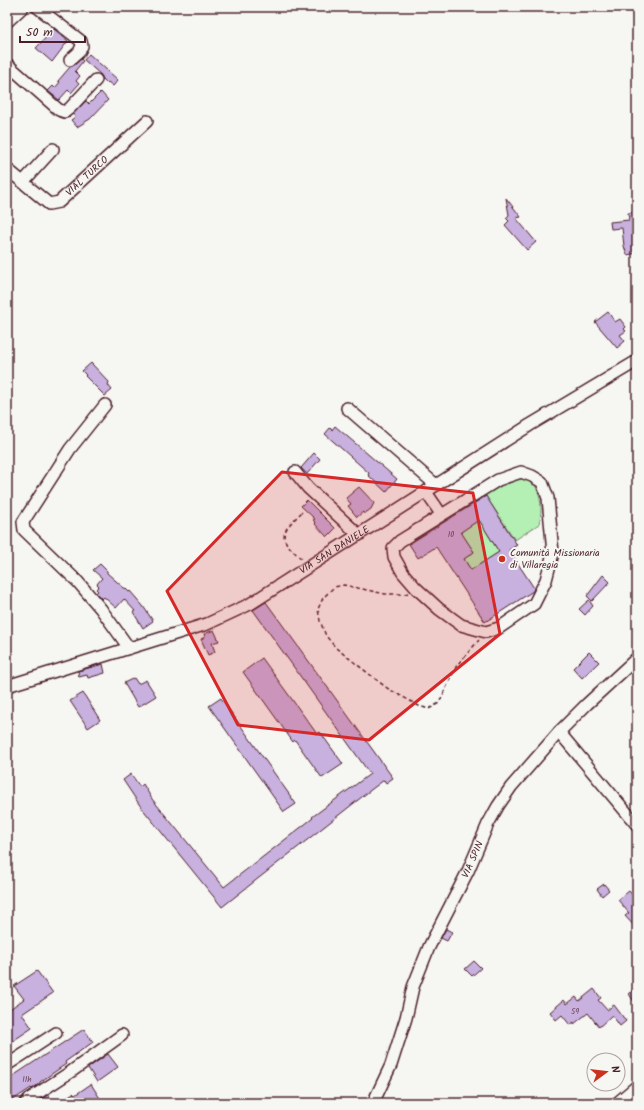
<svg xmlns="http://www.w3.org/2000/svg" width="644" height="1110" font-family="Kalam,sans-serif">
	<style>
		.green { fill: #b4efb4; stroke: #7f8770 }
		.building { fill: #c8b0df; stroke: #4a1f2b; fill-rule: evenodd }
		.lines { fill: none; stroke-linecap: round; stroke-linejoin: round }
		.minor-casing { stroke: #4a1f2b; stroke-width: 14 }
		.path { stroke: #4a1f2b; stroke-width: 1.5; stroke-dasharray: 4 3; stroke-linecap: butt }
		.minor { stroke: #f6f6f2; stroke-width: 11 }
		.marked { fill: #d62828; fill-opacity: 0.2; stroke: #d62828; stroke-width: 3; stroke-linejoin: round }
		.poi-dot { fill: #c8321e; stroke: #f6f6f2; stroke-width: 1.5 }
		.labels { text-anchor: middle; dominant-baseline: central; stroke-width: 4; stroke-linejoin: round; paint-order: stroke }
		.number-label { font-size: 8px; fill: #6a4358 }
		.street-label { font-size: 10px; fill: #4a1f2b; stroke: #f6f6f2 }
		.poi-label { font-size: 10px; fill: #4a1f2b; stroke: #f6f6f2; text-anchor: start }
	</style>
	<rect width="100%" height="100%" fill="#f6f6f2"/>
	<filter id="ink" filterUnits="userSpaceOnUse"><feTurbulence type="fractalNoise" baseFrequency=".025" numOctaves="2"/><feDisplacementMap in="SourceGraphic" scale="8" xChannelSelector="R" yChannelSelector="G"/><feConvolveMatrix kernelMatrix="1 2 1 2 8 2 1 2 1" color-interpolation-filters="sRGB"/></filter>
	<g filter="url(#ink)">
		<path class="green" d="M525,478l9,4c7,16 9,25 5,42l-24,16 -30,-45 21,-12z
			M479,520l20,32 -28,18 -7,-11 10,-7 -7,-10 -10,-8z"/>
		<path class="building" d="M54,29l14,12 -16,21 -16,-14z
			M89,54l29,26 -5,6 -5,-4 -1,1 -4,-4 -2,-4 -17,-15z
			M81,59l2,2 -8,10 5,5 -4,5 3,3 -8,9 -3,-3 -9,10 -11,-9 5,-5 2,2 5,-6 -2,-1 12,-14 4,-2z
			M101,92l7,8 -18,19 -13,8 -6,-7 4,-3 -2,-3 13,-13 3,3z
			M506,198l15,19 -5,1 20,24 -9,8 -22,-25 4,-4 -3,-3 3,-3z
			M637,212v41l-10,2 -3,-9 -2,-18 -11,1 -1,-7 19,-2 -1,-7z
			M608,312l7,10 5,-3 6,8 -2,2 2,2 -6,4 5,6 -8,7 -22,-26z
			M91,363l18,19 -1,3 4,5 -7,6 -20,-20 1,-1 -4,-4z
			M335,426l62,53 -11,13 -18,-17 1,-2 -44,-39 5,-6 2,2z
			M314,453l6,6 -13,15 -6,-6z
			M359,487l15,16 -3,6 -7,5 -1,-2 -6,5 -9,-11 3,-2 -5,-6z
			M486,496l31,49 -8,5 25,38 -1,3 -48,31 -49,-75 -18,11 -9,-14zM479,520l20,32 -28,18 -7,-11 10,-7 -13,-20z
			M307,500l28,28 -1,2 -7,7 -12,-13 1,-1 -3,-3 2,-1 -14,-13z
			M100,564l7,7v2l17,15h1l4,4 1,-1 13,15 10,15 -10,7 -10,-16 2,-1 -11,-12 -8,9 -12,-11 -2,2 -6,-6 2,-2 -2,-2 3,-3 -2,-2 5,-6 -9,-8z
			M603,575l7,7 -18,19 -5,-5z
			M589,600l4,6 -8,9 -6,-6z
			M266,602l127,176 -7,5 -2,-3 -12,9 -150,118 -81,-100 -18,-27 8,-6 9,13 3,-3 9,15 72,88 89,-69 -1,-1 58,-43 -117,-164z
			M214,630l5,11 -7,2 3,9 -7,3 -7,-16 4,-2 -1,-3z
			M589,652l10,10 -17,16 -9,-10z
			M262,658l55,76 3,-2 23,32 -21,14 -27,-38 -2,2 -50,-70z
			M103,664l2,9 -17,5 -1,-3 -8,2 -1,-6z
			M134,678l4,6 8,-4 10,16 -18,11 -14,-24z
			M83,693l17,27 -12,8 -18,-27z
			M221,698l75,106 -12,8 -75,-106z
			M604,884l5,6 -7,6 -5,-7z
			M629,891l8,9v29l-12,-13 4,-3 -11,-13z
			M446,929l6,3 -5,9 -6,-3z
			M474,961l7,7 -9,8 -7,-7z
			M37,971l16,22 -31,21 10,14 -25,17v-34l17,-12 -10,-13z
			M637,987v19l-8,-12z
			M594,989l7,9 -3,2 9,10 7,-5 12,16 -6,5 -8,-11 -13,12 -11,-14 -14,11v-2l-4,3 -8,-10 -6,5 -6,-8 14,-12 3,4 9,-7 3,4z
			M84,1029l9,13 -28,20 1,2 -26,18v1l-8,6 -1,-1 -18,12 -6,-9v-11z
			M108,1054l10,13 -21,15 -9,-14z
			M91,1084l10,16 -4,3h-4l-3,-4 -6,4h-26l15,-10 2,2z
			M48,1095l5,8h-11l-2,-3z"/>
		<g class="lines">
			<g class="minor-casing">
				<g id="minor">
					<path d="M37,7l44,34 1,5 -3,6 -9,8"/>
					<path d="M7,22l16,-15"/>
					<path d="M7,64l52,46 6,2 5,-4 26,-28"/>
					<path id="s1" d="M7,169l42,35 10,-2 88,-81"/>
					<path d="M23,182l30,-33"/>
					<path d="M105,405l-35,44 -47,73 1,8 54,52 23,27 28,39"/>
					<path d="M347,408l89,77"/>
					<path d="M295,472l13,16 51,47"/>
					<path d="M521,472l11,4 10,6 6,16 5,55 -7,27 -12,24 -35,24 -13,4 -25,-7 -22,-16 -23,-21 -13,-15 -9,-16 -1,-9 7,-7 98,-61z"/>
					<path d="M426,492l15,22"/>
					<path id="s2" d="M7,686l200,-62 43,-20 280,-179 107,-64"/>
					<path d="M559,732l78,93"/>
					<path d="M7,1065l49,-32"/>
					<path d="M26,1103l3,-4 43,-28 50,-36"/>
					<path id="s3" d="M373,1103l18,-38 15,-47 7,-31 16,-40 39,-76 20,-47 10,-18 13,-19 48,-55 28,-28 50,-46"/>
					<path d="M617,1103l20,-17"/>
				</g>
			</g>
			<path class="path" d="M302,512c-24,23 -24,26 1,48
				M408,593l-3,1h-20l-41,-9 -10,2 -11,11 -5,11 2,12 6,15 10,12 51,40 32,18 10,3 10,-6 18,-38 22,-25"/>
			<use href="#minor" class="minor"/>
		</g>
	</g>
	<path class="marked" d="M282,472l191,21 27,141 -131,106 -131,-15 -71,-134z"/>
	<circle class="poi-dot" cx="502" cy="559" r="4"/>
	<g class="labels">
		<g class="number-label">
			<text x="451" y="534">10</text>
			<text x="575" y="1011">59</text>
			<text x="27" y="1079">11h</text>
		</g>
		<g class="street-label">
			<text stroke="none"><textPath href="#s1" startOffset="103">VIAL TURCO</textPath></text>
			<text stroke="none"><textPath href="#s2" startOffset="357">VIA SAN DANIELE</textPath></text>
			<text stroke="none"><textPath href="#s3" startOffset="264">VIA SPIN</textPath></text>
		</g>
		<g class="poi-label">
			<text x="510" y="553">Comunità Missionaria<tspan x="510" dy="12">di Villaregia</tspan></text>
		</g>
	</g>
	<rect width="644" height="1110" fill="none" stroke="#f6f6f2" stroke-width="24"/>
	<rect x="12" y="12" width="620" height="1086" fill="none" stroke="#4a1f2b" stroke-width="1.5" filter="url(#ink)"/>
	<g transform="translate(606 1072) rotate(75)"><circle r="19" fill="#f6f6f2" stroke="#b1a0a2"/>
	<path d="M0-3L7 15L0 10L-7 15Z" fill="#c8321e"/>
	<text y="-6" font-size="11" font-weight="bold" text-anchor="middle" fill="#4a1f2b">N</text>
	</g>
	<path d="M20 36v6h65v-6" fill="none" stroke="#4a1f2b" stroke-width="2"/>
	<text x="26" y="36" font-size="12" fill="#4a1f2b" stroke="#f6f6f2" stroke-width="3" paint-order="stroke">50 m</text>
</svg>
